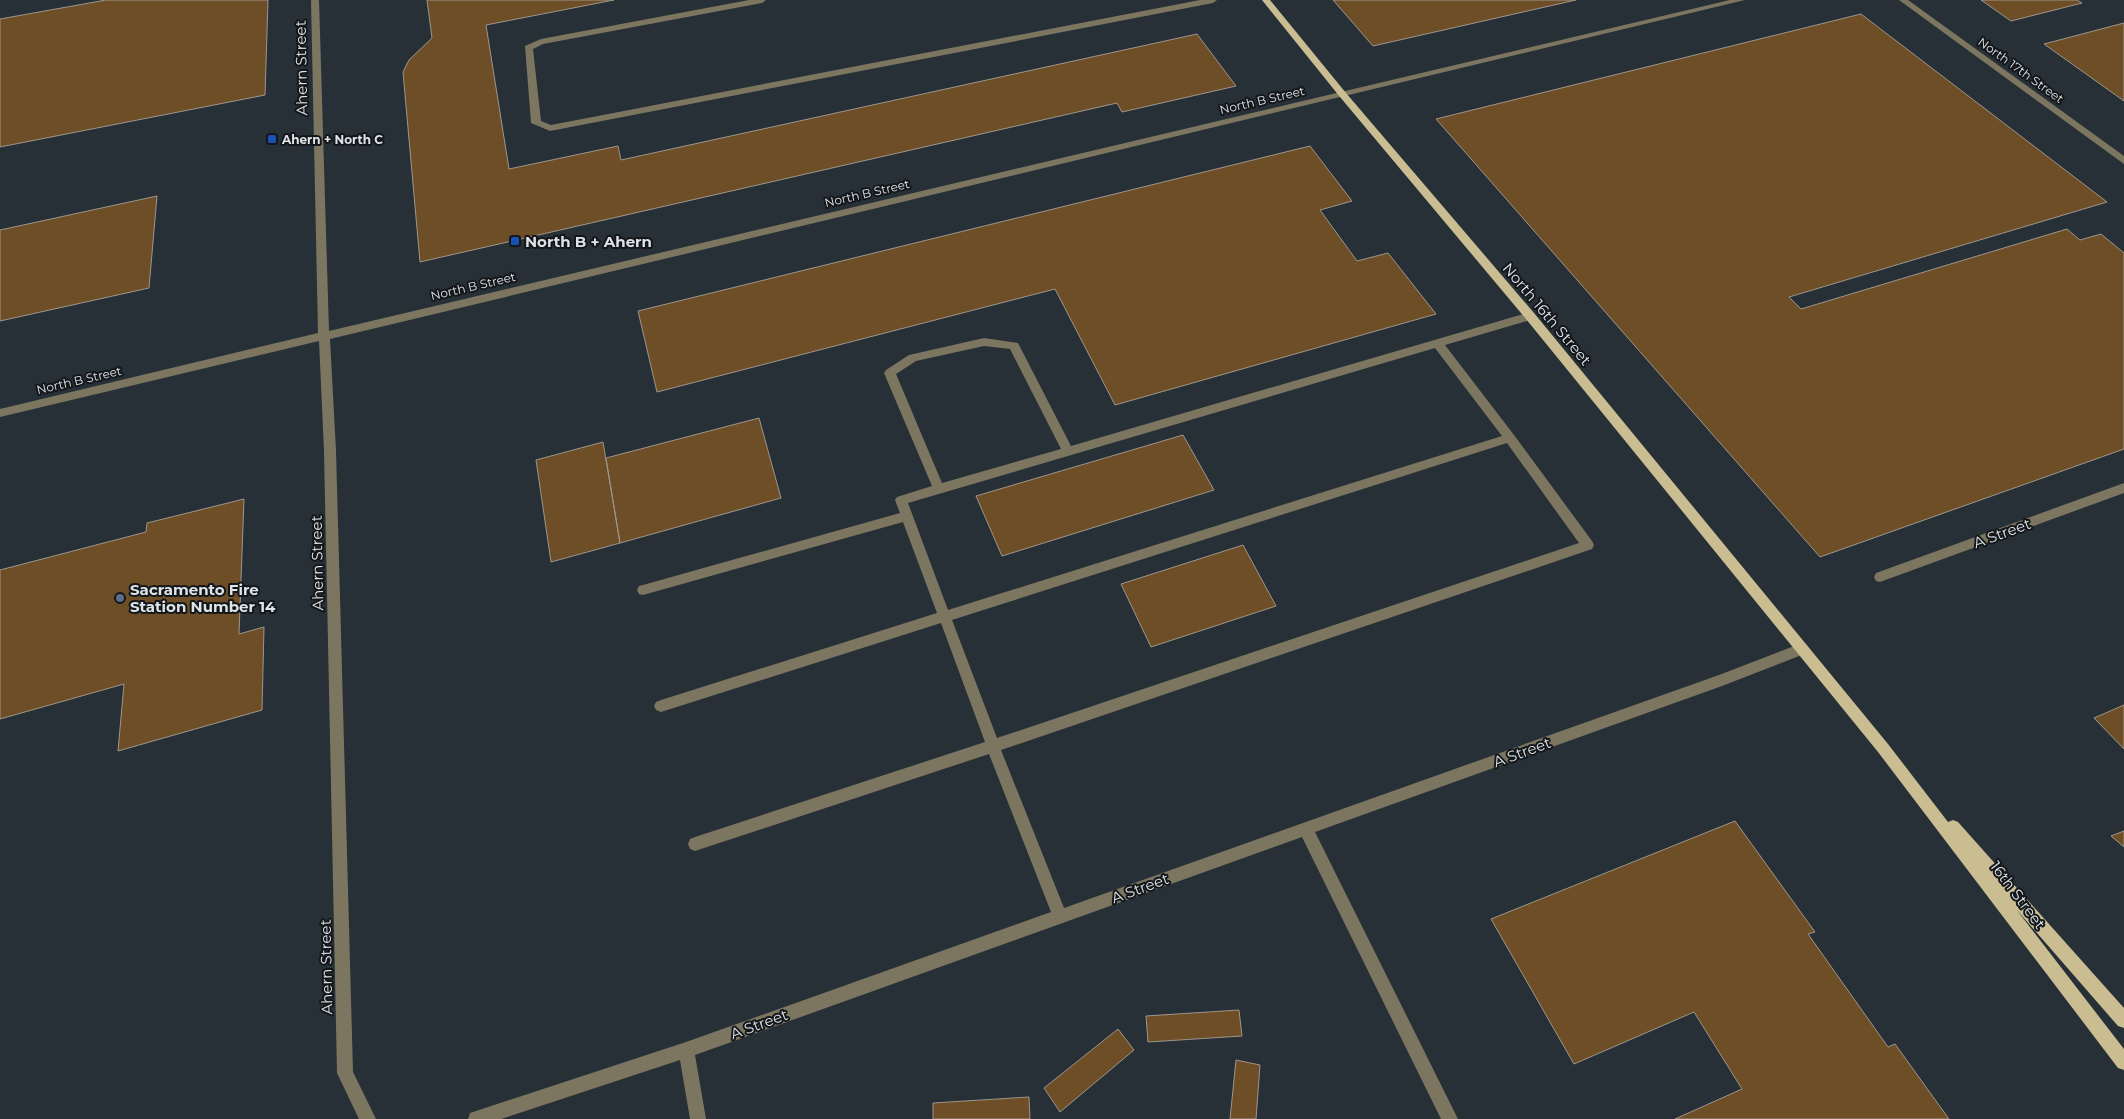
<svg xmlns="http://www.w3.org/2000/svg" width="2124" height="1119" font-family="Montserrat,sans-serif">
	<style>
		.building { fill: #6e4e26; stroke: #9e968c }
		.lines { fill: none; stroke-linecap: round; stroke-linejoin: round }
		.minor { fill: #7c7661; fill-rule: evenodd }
		.major { fill: #cabd92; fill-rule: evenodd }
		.transit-dot { fill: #1a4fb4; stroke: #14171a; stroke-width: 2 }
		.service-dot { fill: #5c6f8a; stroke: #14171a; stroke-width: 2 }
		.labels { text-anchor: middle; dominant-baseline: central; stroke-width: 4; stroke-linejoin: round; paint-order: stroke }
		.far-street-label { font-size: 12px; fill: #dee3e8; stroke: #14171a }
		.far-poi-label { font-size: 12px; font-weight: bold; fill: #dee3e8; stroke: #14171a; text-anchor: start }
		.street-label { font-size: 15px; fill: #dee3e8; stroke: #14171a }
		.poi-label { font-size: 15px; font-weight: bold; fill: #dee3e8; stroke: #14171a; text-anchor: start }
	</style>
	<rect width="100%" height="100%" fill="#273037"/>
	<path class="building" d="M106,0h162l-3,95 -265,52v-128z
		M427,0h187l-128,25 23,144 109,-23 3,14 576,-126 39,52 -114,26 -5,-9 -697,159 -17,-190 6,-12 23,-22z
		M1333,0h243l-203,46z
		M1981,0h96l5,3 -71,18z
		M1861,14l246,188 -318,95 12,12 266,-80 13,11 21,-6 23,19v196l-304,108 -384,-438z
		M2124,23v78l-80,-57z
		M1310,146l42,55 -32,9 37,51 31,-8 48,61 -321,91 -60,-116 -398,103 -19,-81z
		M157,196l-8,92 -149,33v-91z
		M759,418l22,80 -161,45 -14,-85z
		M1183,435l31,55 -212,66 -26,-60z
		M603,442l17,101 -69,19 -15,-102z
		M244,499l-5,135 25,-7 -2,83 -144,41 6,-67 -124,35v-149l146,-38 1,-9z
		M1243,545l33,61 -125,41 -30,-63z
		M2124,705v44l-30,-31z
		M1735,821l80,111 -7,2 80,113 7,-3 54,75h-274l67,-30 -48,-77 -120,52 -83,-145z
		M2124,831v16l-13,-11z
		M1239,1010l3,26 -94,6 -2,-26z
		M1118,1029l16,21 -74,62 -16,-24z
		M1236,1060l24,5 -4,54h-26z
		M1029,1097l1,22h-97v-16z"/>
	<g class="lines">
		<path class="minor" d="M311,0h8l10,331 1401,-331h15l-1415,339 6,112 17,621 23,47h-17l-22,-46 -13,-622 -5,-110 -319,76v-8l318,-76z
			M749,0h17l-4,3 -219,41 -10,5 8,72 10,4 649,-125h17l-4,3 -663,128 -19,-8 -6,-77 16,-7z
			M1899,0h9l216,156v8z
			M1530,312l5,4 -1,3 -89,26 69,90 78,106 2,4 -2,4 -591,201 63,158 655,-233 83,-32 5,2 2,4 -2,4 -85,33 -407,146 143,287h-17l-139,-282 -607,218 11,64h-16l-10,-59 -179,59h-33l2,-6 6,-2 210,-69 365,-130 -62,-158 -294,97 -5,-2 -2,-5 2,-5 5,-2 290,-95 -44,-119 -280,89 -5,-2 -2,-4 2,-4 5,-2 276,-87 -34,-91 -260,73 -4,-1 -2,-4 2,-4 4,-1 257,-72 -5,-13 2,-3 35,-11 -48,-113 2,-3 23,-15 75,-17 34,5 53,103zM984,346l26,3 51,100 -119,34 -46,-109 20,-13zM1435,348l67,88 -554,174 -40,-107zM1507,443l72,100 -582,195 -45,-118z
			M2124,483v10l-244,89 -4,-1 -2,-4 2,-4z"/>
		<path class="major" d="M1262,0h8l76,93 188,220 354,431 60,78 5,-2 5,2 166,186v20l-6,-2 -102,-117 108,140v21l-6,-2 -240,-316 -352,-433 -186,-222z"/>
	</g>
	<g class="transit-dot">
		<rect x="267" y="134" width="10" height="10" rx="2.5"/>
		<rect x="510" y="236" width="10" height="10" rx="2.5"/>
	</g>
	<circle class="service-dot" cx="120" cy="598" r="5"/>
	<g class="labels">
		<g class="far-street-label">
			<text transform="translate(2021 70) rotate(36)">North 17th Street</text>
			<text transform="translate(1262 100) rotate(-13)">North B Street</text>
			<text transform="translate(867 193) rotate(-13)">North B Street</text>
			<text transform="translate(473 286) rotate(-13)">North B Street</text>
			<text transform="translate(79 380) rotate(-13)">North B Street</text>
		</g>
		<g class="far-poi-label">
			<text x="282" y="139">Ahern + North C</text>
		</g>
		<g class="street-label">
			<text transform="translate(301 68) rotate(-91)">Ahern Street</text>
			<text transform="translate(1547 314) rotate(50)">North 16th Street</text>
			<text transform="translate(2002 533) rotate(-20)">A Street</text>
			<text transform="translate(317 563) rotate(-91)">Ahern Street</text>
			<text transform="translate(1522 752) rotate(-20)">A Street</text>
			<text transform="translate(1140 888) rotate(-20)">A Street</text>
			<text transform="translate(2018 895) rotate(53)">16th Street</text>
			<text transform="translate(326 967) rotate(-91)">Ahern Street</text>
			<text transform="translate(759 1024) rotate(-20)">A Street</text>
		</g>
		<g class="poi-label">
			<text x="525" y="241">North B + Ahern</text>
			<text x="130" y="589">Sacramento Fire<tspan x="130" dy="17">Station Number 14</tspan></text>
		</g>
	</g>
</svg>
